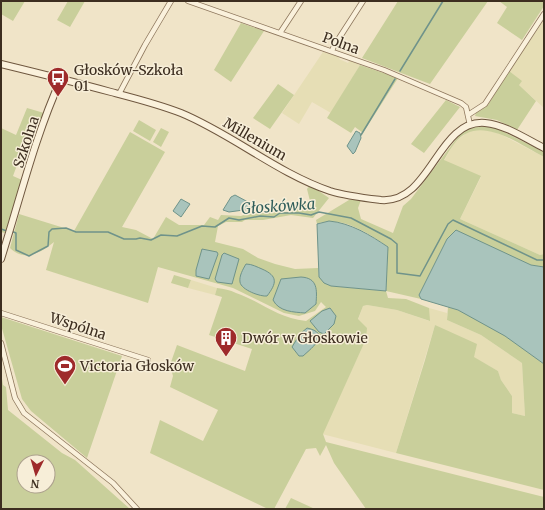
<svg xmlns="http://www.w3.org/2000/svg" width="545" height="510" font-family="Merriweather,serif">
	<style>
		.farmland { fill: #e6deb5 }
		.green { fill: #c9cf9b; fill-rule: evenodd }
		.water { fill: #a9c4bc; stroke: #6f938a }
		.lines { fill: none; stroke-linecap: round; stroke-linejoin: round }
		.stream { stroke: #6f938a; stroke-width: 1.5 }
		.street-casing { stroke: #8d765c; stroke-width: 6 }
		.secondary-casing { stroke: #6f573f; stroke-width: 8 }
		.street { stroke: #faf1dc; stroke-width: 4.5 }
		.secondary { stroke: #faf1dc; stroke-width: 6 }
		.labels { text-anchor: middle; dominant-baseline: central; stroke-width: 3; stroke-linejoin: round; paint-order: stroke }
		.street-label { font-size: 14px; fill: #3d2e20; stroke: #f7eed8 }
		.poi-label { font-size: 14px; fill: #3d2e20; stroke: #f7eed8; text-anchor: start }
		.water-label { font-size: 15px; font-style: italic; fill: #2f5d5a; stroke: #f7eed8 }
	</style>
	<rect width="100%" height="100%" fill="#f0e4c8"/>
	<path class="farmland" d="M544,20v88l-25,-23 -10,-14z
		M323,52l17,5 -1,2 9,4 2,-3 10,5 -29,48 -19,-11 -13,22 -17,-11z
		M477,129l9,1 12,3 46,24v97l-4,1 -80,-36 21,-42 -37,-16 10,-18 14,-11z
		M191,280l26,8 -2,7 -27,-7z
		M367,305l30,5 32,11v-13l18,5v7l34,15 41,28 3,53 -13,-3v-17l-11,-16 -3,-9 -25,-14 -38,-32 -39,128 -74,-19 44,-95 -8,-19 5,-14z"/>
	<path class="green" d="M1,1h24l-12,20 -12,-7z
		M68,1h17l-15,26 -13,-7z
		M398,1h90l-58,83 -68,-26z
		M499,1h45v5l-22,34 -25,-17 10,-16z
		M241,23l23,8 -33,51 -17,-12z
		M360,65l38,13 -35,55 -8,-6 -4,6 -24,-15z
		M509,71l13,10 -3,4 17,16 -19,29 -20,-10 -22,-4 1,-3 12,-8z
		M278,84l16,11 -24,34 -17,-11z
		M446,100l14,7 -36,46 -13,-9z
		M27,108l17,5 -3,6h-7l-21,57 9,4 -17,53 -4,-1v-104l15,7z
		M139,120l17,10 -6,11 -17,-10z
		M488,125l8,3 48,24v5c-26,-13 -66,-45 -90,-13 -4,5 -7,11 -10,16l37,16 -21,43 80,36 4,-1v13l-13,-2 -84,-26 -28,56 2,4 -35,-8 2,7 18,1 23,9 1,13 -33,-11 -30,-5 -4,1 -5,13 9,9 -1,11 -43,95 3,8 218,55v12h-178l-32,-46 -8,-18 -6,11 -4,-8 -10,1 -32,60h-6l-118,-56 10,-33 43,21 15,-31 -48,-23 3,-11 -3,-11 7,-20 68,26 7,-22 -43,-14 13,-38 -7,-2 2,-7c7,1 13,2 19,5 26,9 41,25 70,28l20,-14 -5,-5 -6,9 -16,5 -15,-3 -51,-25 -75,-21 -10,36 -102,-33 8,-28c-13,11 -30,20 -44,6l9,-34 55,17 56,-99 35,20 -43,75 14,3 17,9 13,-22 13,8h25l6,-8 8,3 3,-5 20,1 11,-4h39l19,-11 -3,-12 3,-4 19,13 -16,20 -22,-3 -28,5h-18l-3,2h-16l-8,4 -3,16 28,7 15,9 17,6 20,5 23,-1 1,9 12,9 55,5 2,-44c-20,-14 -47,-32 -71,-23l-1,-4 33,-20h12l-3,8 3,11 32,14 10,-27 8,-7 49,-65 9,-6z
		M161,128l8,4 -8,15 -8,-5z
		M174,275l17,5 -3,8 -17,-5z
		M448,307c34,9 68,37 96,57v126l-148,-37 29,-93 10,-35 42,19 -3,13 24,14 3,9 11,16v17l13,3 -3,-53 -41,-28 -34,-15z
		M1,317l121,39 -35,102 -56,-47 -9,-12 -21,-74z
		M1,372l2,13 3,2 2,23 54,43 13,7 55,49h-129zM24,462h24v24h-24z
		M291,498l24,11h-30z"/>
	<path class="water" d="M356,131l4,2 1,5 -6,14 -2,2 -6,-8z
		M235,195l13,7 3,4v3l-22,3 -6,-2 8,-13z
		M181,199l9,5 -9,13 -8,-6z
		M329,221c22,2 41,14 59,26l-2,44 -55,-5 -7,-3 -5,-6 -2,-53z
		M456,230l75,35 13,2v97l-39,-28 -47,-26 -37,-11 -2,-4 28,-56z
		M202,249l15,3 1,2 -9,25 -13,-3v-6z
		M224,253l15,6 -7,25 -15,-2 -2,-3 7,-24z
		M246,264c6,0 11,3 16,5 16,7 15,14 5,27 -6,1 -26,-6 -27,-14 -1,-6 3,-13 6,-18z
		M301,277c17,1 16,13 15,27l-11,9c-11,-1 -26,-1 -32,-13l8,-21z
		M330,308l6,8 -2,8 -10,10 -5,-2 -9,-11 12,-10z
		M307,328c24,5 6,19 -4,28h-4l-7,-9 8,-13z"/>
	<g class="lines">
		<path class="stream" d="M400,71l43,-70
			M361,135l34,-56
			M1,229l6,2
			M11,231l5,2v17l13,6 19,-10 1,-14 3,-3 14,-1 10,4h32l16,7h12l4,-1 11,2 10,-5 16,1 25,-10 13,1 14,-9 10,2 21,-4 14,1 6,-4h19l12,2 8,-3 32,6 40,21 6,5v29l23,3 28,-52 5,-4 84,40h7"/>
		<g class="street-casing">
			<path id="street" d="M188,1l196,69 77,33 5,4 4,18
				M280,33l21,-32
				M332,51l2,-5 29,-45
				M119,94l26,-49 26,-44
				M468,115l17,-11 59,-90
				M1,313l147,47
				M1,343l14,55 9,15 89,70 24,26"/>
		</g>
		<g class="secondary-casing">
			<path id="secondary" d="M1,64c37,9 73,18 110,28 23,6 47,12 70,21 51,21 96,60 149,78 16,5 34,7 51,9 50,4 56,-81 104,-77 21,2 41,16 59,25
				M1,259c19,-60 34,-123 60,-180"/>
		</g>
		<use href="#street" class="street"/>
		<use href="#secondary" class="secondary"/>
	</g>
	<defs>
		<g id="bus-pin" transform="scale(1.15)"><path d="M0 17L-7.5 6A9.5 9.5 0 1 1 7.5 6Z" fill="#9e2a2b" stroke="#f7eed8"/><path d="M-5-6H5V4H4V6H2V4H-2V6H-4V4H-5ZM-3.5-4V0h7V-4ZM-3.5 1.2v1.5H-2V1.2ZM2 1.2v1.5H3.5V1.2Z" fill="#fff"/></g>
		<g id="building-pin" transform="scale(1.15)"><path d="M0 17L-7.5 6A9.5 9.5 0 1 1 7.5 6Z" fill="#9e2a2b" stroke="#f7eed8"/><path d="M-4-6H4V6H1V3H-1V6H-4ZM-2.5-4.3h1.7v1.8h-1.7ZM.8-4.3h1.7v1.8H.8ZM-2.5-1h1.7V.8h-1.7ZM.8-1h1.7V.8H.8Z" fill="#fff"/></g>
		<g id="stadium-pin" transform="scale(1.15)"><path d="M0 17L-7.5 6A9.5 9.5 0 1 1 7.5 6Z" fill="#9e2a2b" stroke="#f7eed8"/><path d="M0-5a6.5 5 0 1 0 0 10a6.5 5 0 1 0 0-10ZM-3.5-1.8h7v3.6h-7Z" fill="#fff"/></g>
	</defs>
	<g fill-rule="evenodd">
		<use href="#bus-pin" x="58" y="78"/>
		<use href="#building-pin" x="226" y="338"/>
		<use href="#stadium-pin" x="65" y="366"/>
	</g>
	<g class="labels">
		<g class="street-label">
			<text transform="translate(341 43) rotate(20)">Polna</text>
			<text transform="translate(255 139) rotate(30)">Millenium</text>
			<text transform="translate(26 142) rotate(-72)">Szkolna</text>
			<text transform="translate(78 326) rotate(18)">Wspólna</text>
		</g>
		<g class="poi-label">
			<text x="74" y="70">Głosków-Szkoła<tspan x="74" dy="16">01</tspan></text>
			<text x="242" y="338">Dwór w Głoskowie</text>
			<text x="80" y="366">Victoria Głosków</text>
		</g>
		<g class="water-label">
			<text transform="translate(278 206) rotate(-4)">Głoskówka</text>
		</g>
	</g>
	<rect width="545" height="510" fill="none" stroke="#3d2e20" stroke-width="4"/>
	<g transform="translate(36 474) rotate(185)"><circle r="19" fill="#f7eed8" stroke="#ada18e"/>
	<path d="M0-3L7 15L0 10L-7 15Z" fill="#9e2a2b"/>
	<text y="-6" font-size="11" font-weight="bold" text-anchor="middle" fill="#3d2e20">N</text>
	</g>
</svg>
